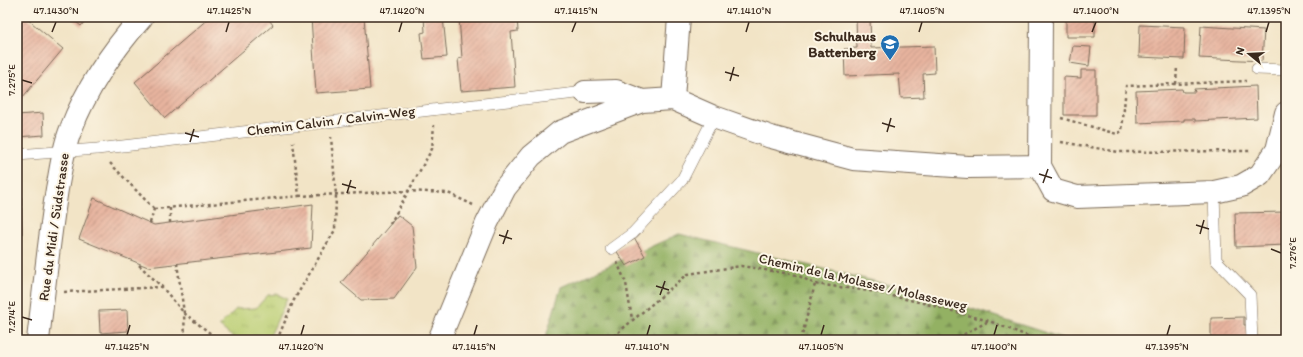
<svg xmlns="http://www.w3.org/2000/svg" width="1303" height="357" font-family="Itim,sans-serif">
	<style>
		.forest { fill: url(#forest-firs); stroke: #676e41 }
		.park { fill: url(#park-tufts); stroke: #7a7c48 }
		.building { fill: url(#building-hatch) }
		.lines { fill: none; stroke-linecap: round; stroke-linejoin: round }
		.service-casing { stroke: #7b6b59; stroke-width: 12 }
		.minor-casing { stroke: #7b6b59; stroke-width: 24 }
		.path { stroke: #7b6b59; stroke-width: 2.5; stroke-dasharray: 3 3; stroke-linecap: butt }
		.service { stroke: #fff; stroke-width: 11 }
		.minor { stroke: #fff; stroke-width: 22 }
		.ticks { fill: none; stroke: #3b2a1e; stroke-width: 1.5 }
		.labels { text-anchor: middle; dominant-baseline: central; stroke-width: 4; stroke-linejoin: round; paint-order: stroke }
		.poi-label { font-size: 14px; font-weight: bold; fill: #3b2a1e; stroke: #fcf5e5; text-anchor: end }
		.street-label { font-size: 14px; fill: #3b2a1e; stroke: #fcf5e5 }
		.neatline { fill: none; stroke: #3b2a1e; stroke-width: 1.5 }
		.ticks-label { font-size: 10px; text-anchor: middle; fill: #3b2a1e }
	</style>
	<defs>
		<pattern id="forest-firs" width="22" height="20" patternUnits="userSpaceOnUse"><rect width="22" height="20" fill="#93b164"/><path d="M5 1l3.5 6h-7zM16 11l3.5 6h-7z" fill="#799052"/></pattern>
		<pattern id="park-tufts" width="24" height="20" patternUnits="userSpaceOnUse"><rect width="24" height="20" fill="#bace72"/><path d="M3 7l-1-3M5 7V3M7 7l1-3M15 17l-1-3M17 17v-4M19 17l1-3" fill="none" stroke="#a1b162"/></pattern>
		<pattern id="building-hatch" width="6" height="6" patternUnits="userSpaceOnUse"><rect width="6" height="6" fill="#e7b49f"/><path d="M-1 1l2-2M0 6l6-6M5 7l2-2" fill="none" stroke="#bc9381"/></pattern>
	</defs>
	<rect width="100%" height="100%" fill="#fcf5e5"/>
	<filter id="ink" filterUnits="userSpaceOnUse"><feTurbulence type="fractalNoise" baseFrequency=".025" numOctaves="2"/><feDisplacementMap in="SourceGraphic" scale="8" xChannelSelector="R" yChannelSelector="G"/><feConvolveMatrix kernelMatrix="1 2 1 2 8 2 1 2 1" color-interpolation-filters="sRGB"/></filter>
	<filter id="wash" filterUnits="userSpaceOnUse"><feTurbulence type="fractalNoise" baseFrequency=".012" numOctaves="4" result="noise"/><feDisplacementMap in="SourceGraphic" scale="16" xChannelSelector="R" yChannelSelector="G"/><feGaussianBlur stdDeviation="0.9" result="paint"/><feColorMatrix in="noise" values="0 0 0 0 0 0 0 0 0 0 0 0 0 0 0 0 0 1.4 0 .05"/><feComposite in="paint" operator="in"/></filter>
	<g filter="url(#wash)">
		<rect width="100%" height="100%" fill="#f2e4c6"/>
		<path class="forest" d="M679,234l244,59 145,47h-523l16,-53z"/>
		<path class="park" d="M277,294l10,5 -19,41h-32l-17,-14 17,-17 20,-1 12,-13z"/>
		<g id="blocks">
			<path class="building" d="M25,17l38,32 -46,55v-78z
				M70,17h18l-7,9z
				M210,17h57l6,8 -108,93 -30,-36z
				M311,17h53l6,72 -54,4z
				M424,17h19l4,40 -23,2 -3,-26 4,-1z
				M459,17h58l1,14 -7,1 4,55 -54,4 -3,-32 4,-1z
				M596,17h39v2l-39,1z
				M856,17h14l1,31 63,-2 1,27 -12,1 1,23 -23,1 -2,-24 -54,2 -1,-27 13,-1z
				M1066,17h29v20h-29z
				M1140,25l45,2 -1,32 -45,-2z
				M1201,26l63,4 -2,31 -63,-3z
				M1073,46l18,1 -2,19 -19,-3z
				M1081,70h15v45h-32v-38l17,1z
				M1256,86l1,32 -62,3v-2h-11v2l-47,2 -1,-32 46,-2 1,3h12l-1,-3z
				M43,113l1,22 -27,2v-22z
				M17,176h4l1,58h-5z
				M94,198l60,27 159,-21 -2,44 -163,19 -69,-28z
				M1286,212v33l-50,2 -1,-34z
				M398,215l14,11 5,41 -23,32 -33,1 -20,-17z
				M635,239l10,17 -19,10 -10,-16z
				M127,310l1,21 -28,2 -1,-22z
				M1244,317v8h3v12h-3v3h-33v-22z"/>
		</g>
	</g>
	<g filter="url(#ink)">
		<use href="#blocks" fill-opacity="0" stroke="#7b6b59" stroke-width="1"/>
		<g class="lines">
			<g class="service-casing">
				<path id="service" d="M1257,69l29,1
					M17,155l80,-6 488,-57
					M1214,192l2,68 34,35 2,45
					M611,249l22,-16 49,-53 32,-63"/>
			</g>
			<g class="minor-casing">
				<path id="minor" d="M585,92l31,-1 26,10
					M673,99l6,-82
					M1040,166l1,-149
					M38,340c6,-50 11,-101 19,-151 4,-20 6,-41 14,-60 16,-42 41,-78 71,-112
					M439,340l48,-117 18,-35 26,-32 29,-24 82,-31 31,-2 41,18 57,20 82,22 115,8 72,-1 13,24 24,7 137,-5 27,-6 19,-11 17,-25 9,-37"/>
			</g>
			<path class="path" d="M1176,84l1,-18
				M1061,118l56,16 5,-3 4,-45 120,-5
				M1061,142l58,10 133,-1
				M110,163l44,46
				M299,196l108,-5 41,2 25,12
				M170,208v15
				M154,209l145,-13 -6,-54
				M150,223l4,-14
				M390,224l42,-75 2,-24
				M617,262l9,21 6,36
				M177,263l7,50 1,27
				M139,265l23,22 22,26 35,27
				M64,292l97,-5
				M277,340l17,-40 41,-70 1,-35 -5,-58
				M609,340l79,-66 53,-8 56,9 18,9 55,7 57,13 62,17 49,19
				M801,340l14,-56
				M953,340l36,-19"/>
			<use href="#service" class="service"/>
			<use href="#minor" class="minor"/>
		</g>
	</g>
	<path class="ticks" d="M52,32l4,-10M226,32l3,-10M399,32l3,-10M572,32l4,-10M746,32l3,-10M919,32l3,-10M1092,32l4,-10M1266,32l3,-10M725,72l14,4M22,80l10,3M730,81l4,-14M882,123l13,4M887,132l4,-14M185,133l14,4M190,142l4,-13M1039,174l13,4M1043,183l5,-14M342,184l14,4M347,193l4,-13M1196,225l13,4M1200,234l4,-14M499,235l13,4M503,244l5,-14M1271,249l10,4M656,286l13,4M660,295l5,-14M22,317l10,3M127,335l3,-10M301,335l3,-10M474,335l3,-10M647,335l3,-10M821,335l3,-10M994,335l3,-10M1167,335l3,-10"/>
	<defs>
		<g id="school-pin" transform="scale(1)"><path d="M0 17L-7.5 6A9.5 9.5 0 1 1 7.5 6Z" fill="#1f6fb2" stroke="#fcf5e5"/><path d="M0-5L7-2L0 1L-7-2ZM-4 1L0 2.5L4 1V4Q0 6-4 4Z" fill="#fff"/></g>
	</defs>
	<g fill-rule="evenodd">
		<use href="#school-pin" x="890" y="44"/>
	</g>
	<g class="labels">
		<g class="poi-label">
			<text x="876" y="36">Schulhaus<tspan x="876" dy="16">Battenberg</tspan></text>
		</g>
		<g class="street-label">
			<text transform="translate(331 121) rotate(-7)">Chemin Calvin / Calvin-Weg</text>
			<text transform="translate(54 227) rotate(-82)">Rue du Midi / Südstrasse</text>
			<text transform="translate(863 282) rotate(13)">Chemin de la Molasse / Molasseweg</text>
		</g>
	</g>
	<rect width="1303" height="357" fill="none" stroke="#fcf5e5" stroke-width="44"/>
	<g transform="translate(1249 54) rotate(288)" stroke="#fcf5e5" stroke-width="3" paint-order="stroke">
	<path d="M0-3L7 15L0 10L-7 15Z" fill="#3b2a1e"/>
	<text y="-6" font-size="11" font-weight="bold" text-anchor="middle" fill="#3b2a1e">N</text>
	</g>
	<rect x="22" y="22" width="1259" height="313" class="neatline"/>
	<g class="ticks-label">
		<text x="56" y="14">47.1430°N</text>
		<text x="229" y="14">47.1425°N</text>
		<text x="402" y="14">47.1420°N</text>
		<text x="576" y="14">47.1415°N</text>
		<text x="749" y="14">47.1410°N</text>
		<text x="922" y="14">47.1405°N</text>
		<text x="1096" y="14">47.1400°N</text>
		<text x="1269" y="14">47.1395°N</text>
		<text transform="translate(11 80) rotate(-90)" y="4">7.275°E</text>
		<text transform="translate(1292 253) rotate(-90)" y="4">7.276°E</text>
		<text transform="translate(11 317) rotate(-90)" y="4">7.274°E</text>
		<text x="127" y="350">47.1425°N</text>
		<text x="301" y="350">47.1420°N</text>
		<text x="474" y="350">47.1415°N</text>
		<text x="647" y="350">47.1410°N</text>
		<text x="821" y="350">47.1405°N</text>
		<text x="994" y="350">47.1400°N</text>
		<text x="1167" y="350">47.1395°N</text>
	</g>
</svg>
